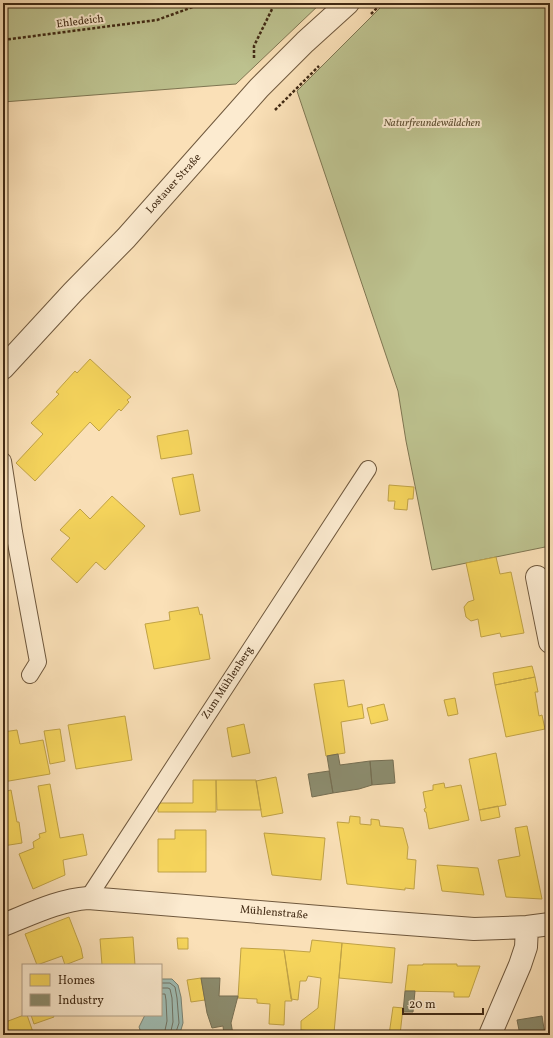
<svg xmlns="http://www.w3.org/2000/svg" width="553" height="1038" font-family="Vollkorn,serif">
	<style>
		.green { fill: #bdc28f; stroke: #7f7652 }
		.water { fill: #9fbcb3; stroke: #798273 }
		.homes { fill: #f6d55c; stroke: #c0a246 }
		.industry { fill: #8c8c6e; stroke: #766f53 }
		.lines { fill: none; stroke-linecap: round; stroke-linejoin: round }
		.shore { stroke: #707364; stroke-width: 1 }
		.lane-casing { stroke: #6f583d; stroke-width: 18 }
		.street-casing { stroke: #6f583d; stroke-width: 24 }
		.path { stroke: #412a14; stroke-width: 2.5; stroke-dasharray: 3 2; stroke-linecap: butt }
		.lane { stroke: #fcebd0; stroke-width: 16 }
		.street { stroke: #fcebd0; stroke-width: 22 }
		.labels { text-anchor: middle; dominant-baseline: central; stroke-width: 4; stroke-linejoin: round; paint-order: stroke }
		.street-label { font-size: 11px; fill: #412a14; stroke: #fcebd0 }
		.park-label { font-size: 11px; font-style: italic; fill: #605033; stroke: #fcebd0 }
	</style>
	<rect width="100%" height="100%" fill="#fae0b7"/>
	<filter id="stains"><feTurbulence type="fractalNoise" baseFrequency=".005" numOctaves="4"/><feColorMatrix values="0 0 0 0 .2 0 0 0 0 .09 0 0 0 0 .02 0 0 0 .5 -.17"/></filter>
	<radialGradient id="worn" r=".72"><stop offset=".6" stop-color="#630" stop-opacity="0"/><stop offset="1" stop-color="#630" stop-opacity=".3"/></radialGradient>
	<path class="green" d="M3,3h318l-85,81 -233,18z
		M385,3h165v543l-118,24 -26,-129 -8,-50 -101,-300z"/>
	<path class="water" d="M161,979h11l6,6 3,12 2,26 -3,10 -3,2h-35l-3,-8 6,-12h16z"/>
	<path class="homes" d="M90,359l41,38 -4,3 2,2 -8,9 -2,-2 -20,22 -9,-9 -55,59 -19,-18 27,-29 -12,-11 28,-29 -3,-2 19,-21 2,2z
		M188,430l4,24 -31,5 -4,-23z
		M193,474l7,37 -20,4 -8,-37z
		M389,485l25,2 -1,12h-5l-1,11 -13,-1 1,-8h-7z
		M112,496l33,30 -40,44 -9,-8 -19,21 -26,-24 19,-21 -10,-8 20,-21 10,10z
		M496,557l4,17 11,-2 13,61 -23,4 -1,-4 -19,4 -3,-18 -7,2 -5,-4 -2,-10 4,-5 6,-2 -8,-37z
		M198,607l2,8 2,-1 8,45 -56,10 -9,-45 25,-4 -1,-8z
		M532,666l3,11 -40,8 -2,-12z
		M535,677l3,15h-3l4,24 3,-1 3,14 -39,8 -11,-52z
		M344,680l4,27 14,-3 2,14 -23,4 4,31 -19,3 -12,-72z
		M455,698l3,16 -10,2 -4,-16z
		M384,704l4,16 -17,4 -4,-16z
		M125,716l7,44 -56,9 -8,-44z
		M244,724l6,29 -18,4 -5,-29z
		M60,729l5,32 -15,3 -6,-33z
		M17,730l3,14 23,-4 7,34 -47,8v-50z
		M496,753l10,52 -27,5 -10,-51z
		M276,777l7,36 -21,4 -6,-36z
		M193,780h23v32h-58v-9h35z
		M216,780h40l5,30h-44z
		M444,783l1,5 16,-3 8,35 -40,9 -3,-17h-1l-1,-3 2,-1 -3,-16 10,-2v-5z
		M50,784l10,54 23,-4 4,21 -24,5 2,15 -32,14 -14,-35 15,-6 -1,-6 7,-4 -1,-4 7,-2 -8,-46z
		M11,790l6,32h2l3,21 -19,3v-54z
		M498,806l2,11 -19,4 -2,-11z
		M350,816l10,1v7l11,1v-6l8,1 1,6 23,2 5,19 -1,12 9,1 -2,29 -9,-1v2l-58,-6 -10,-62 12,1z
		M550,820v12h-1l-3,-11z
		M527,826l15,73 -36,-2 -8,-37 22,-4 -5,-28z
		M175,830h31v42h-48v-33h17z
		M264,833l61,5 -4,42 -49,-5z
		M437,865l41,3 6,27 -42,-4z
		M69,917l12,31 2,10 -18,7 -3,-9 -25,9 -12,-31z
		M133,937l2,28h-33l-2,-26z
		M177,938h11v11h-10z
		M312,940l30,3 -8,90 -33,-3v-9l17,-13 3,-30 -13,-2 -2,5h-6l-2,19 -7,-1 -7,-49 26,2z
		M342,943l53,5 -3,35 -53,-5z
		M241,948l43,2 8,51h-7l-1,24 -15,-1 1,-20 -13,-1v-4l-19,-1z
		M423,964h34v2h23l-11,31h-15v-5l-49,-1 3,-26h15z
		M201,978l4,22 -14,2 -4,-22z
		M393,1007l10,1 -3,27h-11z
		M24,1015h3l7,20h-31v-12z
		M31,1015h22l1,2 -20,7z"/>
	<path class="industry" d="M338,754l2,11 30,-4 2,24 -13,4 -26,4 -6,-37z
		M393,760l2,23 -23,2 -2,-24z
		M329,771l4,22 -21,4 -4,-23z
		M201,978h19l-1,18h19l-7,27 2,11 -9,1 -1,-9 -11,2 -5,-15z
		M405,991h10l-2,21h-10z
		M542,1016l3,19h-25l-3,-15z"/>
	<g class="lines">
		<path class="shore" d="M161,983h9l5,4 2,11 2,25 -4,12
			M161,988h7l2,1 2,9 1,24 -3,13
			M161,994h4l1,6 1,21 -3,14"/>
		<g class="lane-casing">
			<path id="lane" d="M3,461l11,71 24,130 -8,13
				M88,898l280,-429"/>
		</g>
		<g class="street-casing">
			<path id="street" d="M3,368l70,-76 53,-54 133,-150 46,-46 43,-39
				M537,577l13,65
				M3,925c28,-11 56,-25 85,-27l280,23 106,8 53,-2 23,-3
				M490,1035l30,-70 6,-18 1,-20"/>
		</g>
		<path class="path" d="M371,14l11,-11
			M3,40l154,-20 47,-17
			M254,58v-12l21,-43
			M275,110l44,-44"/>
		<use href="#lane" class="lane"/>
		<use href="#street" class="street"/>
	</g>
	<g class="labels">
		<g class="street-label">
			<text transform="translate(80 22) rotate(-7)">Ehledeich</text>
			<text transform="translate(174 184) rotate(-48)">Lostauer Straße</text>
			<text transform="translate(228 683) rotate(-57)">Zum Mühlenberg</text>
			<text transform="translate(274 913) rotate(5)">Mühlenstraße</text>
		</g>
		<g class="park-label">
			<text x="432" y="123">Naturfreundewäldchen</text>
		</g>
	</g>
	<rect width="553" height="1038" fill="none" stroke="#fae0b7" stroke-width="16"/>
	<rect x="4" y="4" width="545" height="1030" fill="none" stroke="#412a14" stroke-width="2"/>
	<rect x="8" y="8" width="537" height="1022" fill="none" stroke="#412a14"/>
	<rect x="22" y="964" width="140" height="52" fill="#fcebd0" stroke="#b19e85"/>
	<rect x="30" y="974" width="20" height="12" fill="#f6d55c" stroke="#b19e85"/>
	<text x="58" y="984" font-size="12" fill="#412a14">Homes</text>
	<rect x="30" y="994" width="20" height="12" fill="#8c8c6e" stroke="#b19e85"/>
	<text x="58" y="1004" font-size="12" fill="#412a14">Industry</text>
	<path d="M403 1008v6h80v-6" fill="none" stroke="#412a14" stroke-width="2"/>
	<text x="409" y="1008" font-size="12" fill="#412a14" stroke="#fcebd0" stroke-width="3" paint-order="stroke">20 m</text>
	<rect width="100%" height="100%" filter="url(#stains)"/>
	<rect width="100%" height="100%" fill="url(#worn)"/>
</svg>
